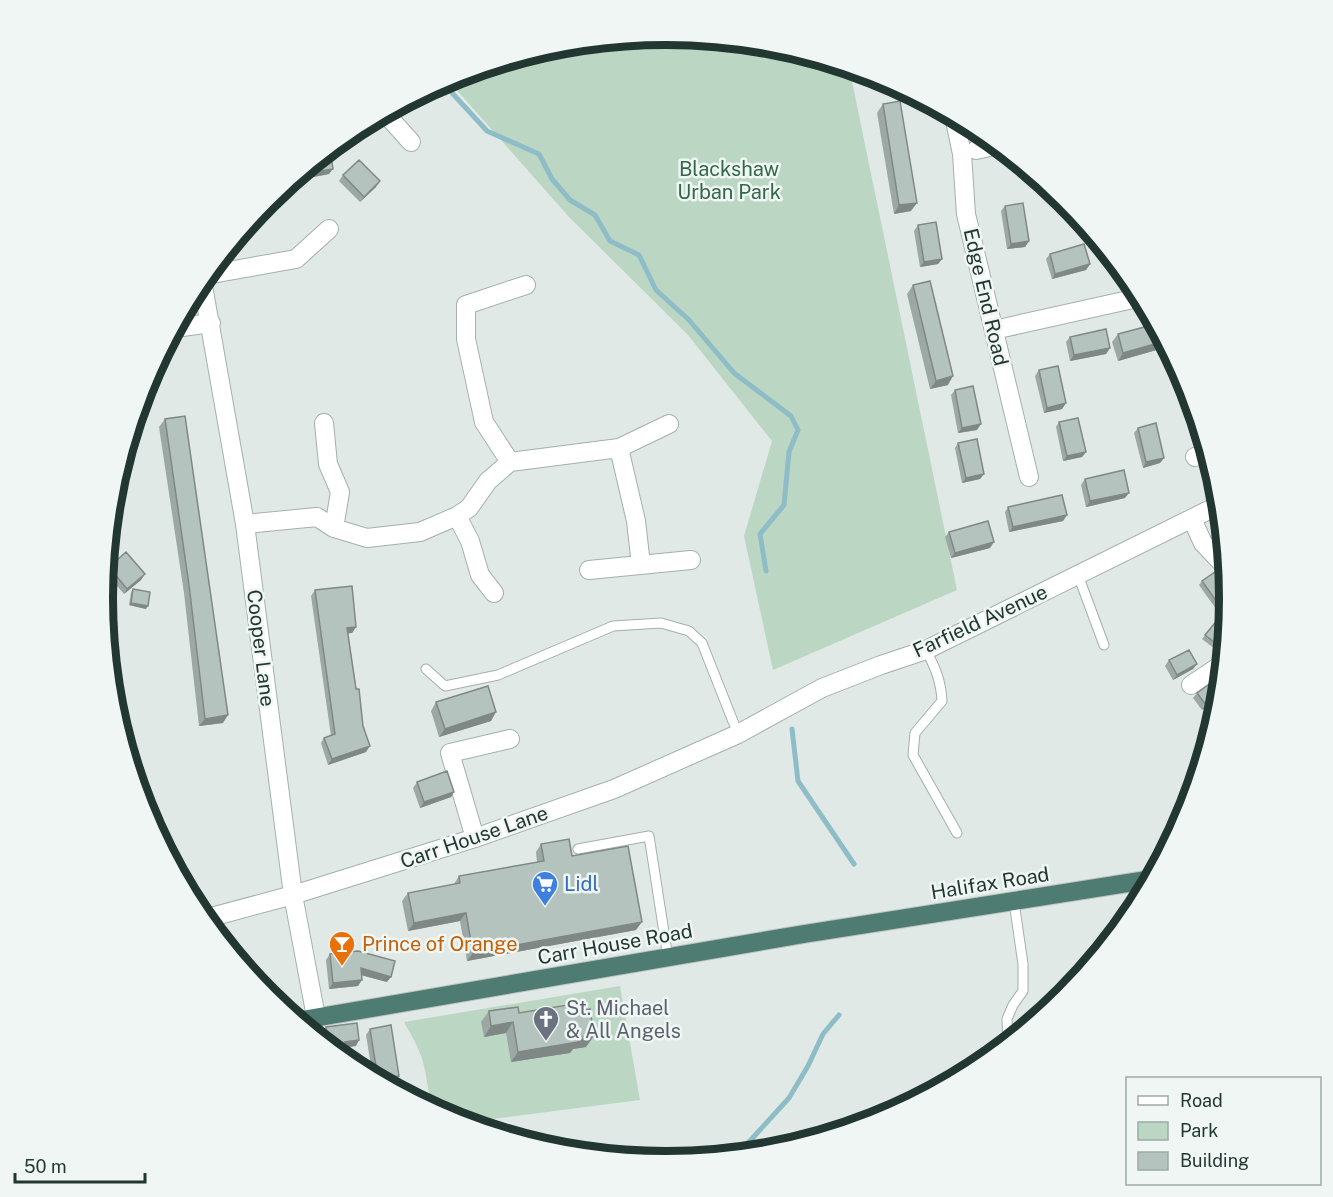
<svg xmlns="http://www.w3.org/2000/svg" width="1333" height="1197" font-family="'Public Sans',sans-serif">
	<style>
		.green { fill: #bbd7c3 }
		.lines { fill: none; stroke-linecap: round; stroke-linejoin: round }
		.stream { stroke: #8ebdc7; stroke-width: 5 }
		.service-casing { stroke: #a4b0ac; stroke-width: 11 }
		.minor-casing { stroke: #a4b0ac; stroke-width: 20 }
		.tertiary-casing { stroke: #a4b0ac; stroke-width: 20 }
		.secondary-casing { stroke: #a0b3ac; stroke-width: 20 }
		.trunk-casing { stroke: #bdc3c2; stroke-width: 20 }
		.service { stroke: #fff; stroke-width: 9 }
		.minor { stroke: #fff; stroke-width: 18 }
		.tertiary { stroke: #fff; stroke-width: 18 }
		.secondary { stroke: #fff; stroke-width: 18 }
		.trunk { stroke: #4e7c72; stroke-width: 18 }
		.wall { fill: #9ca8a3 }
		.shaded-wall { fill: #7f8885 }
		.building { fill: #b5c3be; stroke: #7f8885; stroke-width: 1.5 }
		.labels { text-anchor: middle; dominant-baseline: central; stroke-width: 5; stroke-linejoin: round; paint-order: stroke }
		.park-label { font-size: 20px; fill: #326848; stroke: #eff6f3 }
		.street-label { font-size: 20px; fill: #233732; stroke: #eff6f3 }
		.shop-label { font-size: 20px; fill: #366cbe; stroke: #eff6f3; text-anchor: start }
		.food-label { font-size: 20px; fill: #c56008; stroke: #eff6f3; text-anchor: start }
		.worship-label { font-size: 20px; fill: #5b616d; stroke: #eff6f3; text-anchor: start }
		.rim { fill: none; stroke: #233732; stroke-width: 8 }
	</style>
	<rect width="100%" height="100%" fill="#e0e9e5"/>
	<path class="green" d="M667,35l110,10 72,22 108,523 -184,80 -29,-134 28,-95 -84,-106 -119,-118 -122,-138 110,-34z
		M620,986l20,114 -179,23c-40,-13 -29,-36 -40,-67 -4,-12 -11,-23 -17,-34z"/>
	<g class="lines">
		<path class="stream" d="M442,82l45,49 52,23 13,25 18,21 25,15 15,26 29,14 17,35 33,30 45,53 57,43 7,14 -9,22 -5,53 -24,29 6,37
			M792,729l6,52 56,83
			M728,1156l20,-13 41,-45 19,-32 15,-32 16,-19"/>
		<g class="service-casing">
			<path id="service" d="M1078,575l26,70
				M926,650c9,17 15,31 16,51l-27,32 -2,22 44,78
				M426,669l19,17 53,-11 115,-49 48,-3 28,8 13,12 36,91
				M578,849l71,-13 19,122
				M1008,1044l-1,-25 6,-14 10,-14v-27l-9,-62"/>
		</g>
		<g class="minor-casing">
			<path id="minor" d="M385,113l26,29
				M954,116l8,38 4,60 63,263
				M976,150l22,-5
				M206,275l90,-16 33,-30
				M175,328l36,-5
				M994,330l148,-33
				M324,423l4,41 12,28 -6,36
				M619,448l17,73 5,44
				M1195,457l13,-5
				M510,462l-26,-40 -18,-83v-34l60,-20
				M457,516l13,25 10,34 14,18
				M1192,519l11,24 21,22
				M245,524l72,-7 17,11 33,10 53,-6 37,-16 12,-8 19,-27 22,-19 109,-14 50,-24
				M589,570l102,-10
				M1191,685l33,-22
				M475,838l-25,-85 60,-14"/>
		</g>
		<g class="tertiary-casing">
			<path id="tertiary" d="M204,919l89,-24 182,-57 139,-49 124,-55 84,-46 59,-23 45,-15 295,-146"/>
		</g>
		<g class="secondary-casing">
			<path id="secondary" d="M202,280l43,244 48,371 23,122"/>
		</g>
		<g class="trunk-casing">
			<path id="trunk" d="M296,1021l508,-87 349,-55"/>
		</g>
		<use href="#service" class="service"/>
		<use href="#minor" class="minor"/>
		<use href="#tertiary" class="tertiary"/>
		<use href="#secondary" class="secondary"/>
		<use href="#trunk" class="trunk"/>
	</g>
	<path class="wall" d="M883,104l28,107 -17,3 -17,-101z
		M330,149l-1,25 -31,6v-5z
		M1031,171l14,12 -11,2z
		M343,175l33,12 -16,15 -21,-21z
		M1005,206l24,35 -4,6 -18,2 -6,-38z
		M918,225l24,34 -4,5 -18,3 -6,-36z
		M1094,235l16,20 -13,2 -4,-20z
		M1050,254l40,10 -4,6 -34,9 -6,-20z
		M913,285l35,100 -18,4 -23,-95z
		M1118,334l47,7 -5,8 -42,12 -6,-19z
		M1070,337l40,11 -4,6 -36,7 -4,-19z
		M1039,370l27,33 -4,6 -18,4 -9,-37z
		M955,390l22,40 -19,3 -7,-38z
		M1192,397l7,22h-3l-6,-19z
		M165,419l58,304 -24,3 -15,-133 -25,-166z
		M1059,422l27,30 -4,5 -19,4 -7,-34z
		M1138,428l26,30 -4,5 -17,5 -9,-35z
		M958,443l26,31 -4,5 -18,4 -7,-35z
		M1085,479l40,19 -39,9 -5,-22z
		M1008,507l59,8 -4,6 -54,11 -4,-20z
		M949,532l41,16 -39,10 -6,-21z
		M109,567l32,13 -17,14 -19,-22z
		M1202,581l28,11 -3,43 -12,14 -13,-10 19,-23 -22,-31z
		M133,589l13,20 -17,-4 2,-13z
		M315,590l41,37 -4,6h-4l18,119 -38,13 -7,-22 3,-5 7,-2 -20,-140z
		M1169,660l28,4 -4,5 -20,11 -8,-14z
		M1223,674l-2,22 -19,14 -9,-12 4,-5z
		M436,702l55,19 -52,16 -8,-26z
		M417,782l37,10 -3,5 -31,11 -7,-20z
		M541,844l31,12 64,74 -169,31 -7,-40 -52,10 -6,-30 6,-8 46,-9 5,-8 78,-14 -1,-10z
		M330,954l57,28 -26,-7 -3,11 -29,3 -3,-29z
		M489,1011l30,2 67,34 -13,2 -3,4 -59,9 -5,-29 -22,4 -3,-15z
		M326,1027l30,19 -10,1 2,16 -35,-28 10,-2z
		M370,1029l25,52 -12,2 -10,-5 -7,-43z"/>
	<path class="shaded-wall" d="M333,169l-4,5 -31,6 4,-6z
		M1040,179l5,4 -11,2 4,-5z
		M380,181l-4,6 -16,15 4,-5z
		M917,203l-6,8 -17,3 5,-9z
		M1029,241l-4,6 -18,2 4,-5z
		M1107,250l3,5 -13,2 4,-5z
		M942,259l-4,5 -18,3 4,-5z
		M1090,264l-4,6 -34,9 3,-5z
		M1165,341l-5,8 -42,12 5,-8z
		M1110,348l-4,6 -36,7 4,-6z
		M953,376l-5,9 -18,4 6,-8z
		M1066,403l-4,6 -18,4 3,-5z
		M981,424l-4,6 -19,3 4,-5z
		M1086,452l-4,5 -19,4 4,-5z
		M1164,458l-4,5 -17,5 3,-6z
		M984,474l-4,5 -18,4 4,-5z
		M1129,493l-4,5 -39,9 4,-6z
		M1067,515l-4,6 -54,11 4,-5z
		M994,542l-4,6 -39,10 4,-5z
		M145,574l-4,6 -17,14 3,-5z
		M131,603l17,3 -2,3 -17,-4z
		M356,627l-4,6 -9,1 4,-6z
		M1197,664l-4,5 -20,11 4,-5z
		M1221,693v3l-19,14 4,-5z
		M496,712l-5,9 -52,16 6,-8z
		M228,715l-5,8 -24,3 6,-7z
		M370,746l-4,6 -38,13 4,-6z
		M454,792l-3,5 -31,11 4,-6z
		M466,913l-6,8 -52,10 6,-8z
		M642,922l-6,8 -169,31 6,-8z
		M361,968l30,9 -4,5 -30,-8z
		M362,980l-4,6 -29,3 4,-6z
		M513,1022l-7,11 -22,4 7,-11z
		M594,1036l-8,11 -13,2 -3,4 -59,9 7,-10 59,-14z
		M359,1040l-3,6 -15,2 4,-6z
		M399,1076l-4,5 -12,2 -6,-3 1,-1z"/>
	<path class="building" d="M900,101l17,102 -18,2 -16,-101z
		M330,149l3,20 -31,5v-2z
		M359,160l21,21 -16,16 -21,-22z
		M1023,203l6,38 -18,3 -6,-38z
		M936,222l6,37 -18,3 -6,-37z
		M1098,240l9,10 -6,2z
		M1084,244l6,20 -35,10 -5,-20z
		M930,281l23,95 -17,5 -23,-96z
		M1156,324l9,17 -42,12 -5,-19z
		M1106,329l4,19 -36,7 -4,-18z
		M1058,366l8,37 -19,5 -8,-38z
		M973,386l8,38 -19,4 -7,-38z
		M185,416l43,299 -23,4 -16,-134 -24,-166z
		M1078,418l8,34 -19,4 -8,-34z
		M1156,423l8,35 -18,4 -8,-34z
		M977,439l7,35 -18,4 -8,-35z
		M1124,470l5,23 -39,8 -5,-22z
		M1062,495l5,20 -54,12 -5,-20z
		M988,521l6,21 -39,11 -6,-21z
		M126,552l19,22 -18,15 -18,-22z
		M1215,572l15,20v7l-3,35 -9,11 -13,-10 19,-23 -22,-31z
		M352,586l4,41 -9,1 9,61h3l4,37 7,20 -38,13 -8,-21 11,-4 -20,-144z
		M133,589l17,3 -2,14 -17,-3z
		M1189,650l8,14 -20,11 -8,-15z
		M1223,674l-2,19 -15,12 -9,-12z
		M488,686l8,26 -51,17 -9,-27z
		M447,771l7,21 -30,10 -7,-20z
		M569,839l3,17 56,-10 14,76 -169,31 -7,-40 -52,10 -6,-30 52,-10 -1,-7 85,-15 -3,-17z
		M358,951l37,10 -4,16 -30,-9 1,12 -29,3 -3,-29z
		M580,1003l1,8 9,-2 4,27 -17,2 1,4 -60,10 -5,-30 -22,4 -2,-15 29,-4 1,6z
		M357,1023l2,17 -14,2 3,21 -14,-11 -1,-3h-2l-18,-14 14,-2 -1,-6z
		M391,1025l8,51 -21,3 -8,-50z"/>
	<defs>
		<g id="supermarket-pin" transform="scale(1.35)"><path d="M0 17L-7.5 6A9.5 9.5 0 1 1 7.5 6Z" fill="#3f7fe0" stroke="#eff6f3"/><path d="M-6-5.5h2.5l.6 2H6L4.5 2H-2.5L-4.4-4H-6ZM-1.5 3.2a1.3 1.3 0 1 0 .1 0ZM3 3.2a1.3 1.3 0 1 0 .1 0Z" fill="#fff"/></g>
		<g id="bar-pin" transform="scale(1.35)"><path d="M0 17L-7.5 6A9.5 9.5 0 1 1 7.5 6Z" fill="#e8710a" stroke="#eff6f3"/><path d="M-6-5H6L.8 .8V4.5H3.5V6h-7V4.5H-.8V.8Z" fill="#fff"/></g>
		<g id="church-pin" transform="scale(1.35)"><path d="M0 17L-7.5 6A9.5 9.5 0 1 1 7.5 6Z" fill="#6b7280" stroke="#eff6f3"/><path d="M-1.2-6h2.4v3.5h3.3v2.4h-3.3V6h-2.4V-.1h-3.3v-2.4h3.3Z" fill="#fff"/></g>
	</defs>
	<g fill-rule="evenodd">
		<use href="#supermarket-pin" x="545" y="884"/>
		<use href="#bar-pin" x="342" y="944"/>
		<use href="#church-pin" x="546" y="1019"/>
	</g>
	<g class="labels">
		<g class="park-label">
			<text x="729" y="169">Blackshaw<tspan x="729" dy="23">Urban Park</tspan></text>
		</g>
		<g class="street-label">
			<text transform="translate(986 297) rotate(77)">Edge End Road</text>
			<text transform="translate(980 621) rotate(-25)">Farfield Avenue</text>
			<text transform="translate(261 648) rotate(83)">Cooper Lane</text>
			<text transform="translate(474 837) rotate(-19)">Carr House Lane</text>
			<text transform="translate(990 883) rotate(-9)">Halifax Road</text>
			<text transform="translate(615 944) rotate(-10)">Carr House Road</text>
		</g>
		<g class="shop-label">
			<text x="564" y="884">Lidl</text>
		</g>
		<g class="food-label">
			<text x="362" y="944">Prince of Orange</text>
		</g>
		<g class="worship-label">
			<text x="566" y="1008">St. Michael<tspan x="566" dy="23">&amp; All Angels</tspan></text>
		</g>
	</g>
	<path d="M0 0H1333V1197H0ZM113 598a553 553 0 1 1 1106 0a553 553 0 1 1-1106 0Z" fill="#eff6f3" fill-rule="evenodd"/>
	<path class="rim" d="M113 598a553 553 0 1 1 1106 0a553 553 0 1 1-1106 0Z"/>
	<rect x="1126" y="1077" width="195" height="108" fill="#eff6f3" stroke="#9daaa6" stroke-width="1.5"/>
	<rect x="1138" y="1096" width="30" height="9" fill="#ffffff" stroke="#9daaa6" stroke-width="1.5"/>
	<text x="1180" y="1107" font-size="18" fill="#233732">Road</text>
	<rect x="1138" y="1122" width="30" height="18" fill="#bbd7c3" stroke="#9daaa6" stroke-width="1.5"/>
	<text x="1180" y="1137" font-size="18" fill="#233732">Park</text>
	<rect x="1138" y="1152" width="30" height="18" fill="#b5c3be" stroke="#9daaa6" stroke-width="1.5"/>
	<text x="1180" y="1167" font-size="18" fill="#233732">Building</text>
	<path d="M15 1173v9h130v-9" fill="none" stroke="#233732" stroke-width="3"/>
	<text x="24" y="1173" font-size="18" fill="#233732" stroke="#eff6f3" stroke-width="4.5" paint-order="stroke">50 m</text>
</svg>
